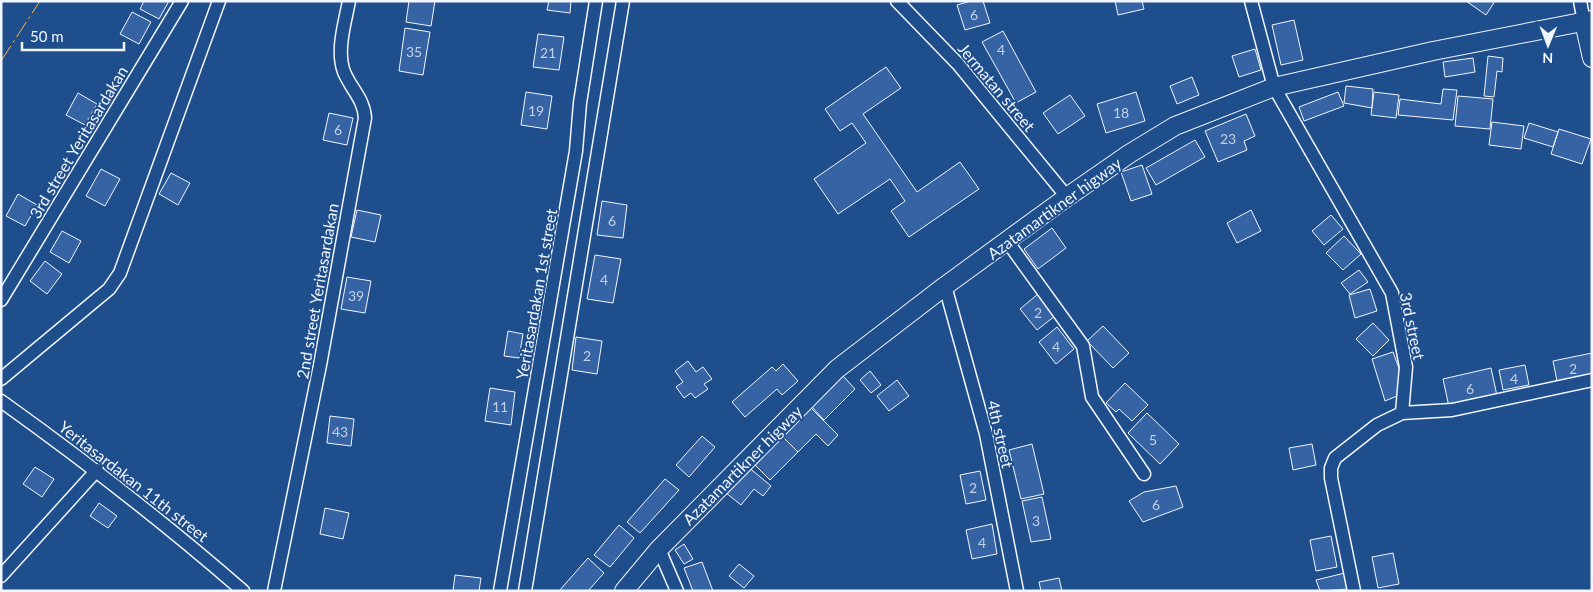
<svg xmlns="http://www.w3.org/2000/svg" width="1593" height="592" font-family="Lato,sans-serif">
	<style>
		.building { fill: #3563a3; stroke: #f2f6ff }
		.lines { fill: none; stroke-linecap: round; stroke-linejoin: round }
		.street-casing { stroke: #f2f6ff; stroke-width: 15 }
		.secondary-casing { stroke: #f2f6ff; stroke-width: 20 }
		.street { stroke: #1f4e8c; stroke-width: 12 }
		.secondary { stroke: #1f4e8c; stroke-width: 18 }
		.power { stroke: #ffb74d; stroke-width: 1; stroke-dasharray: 18 4 2.5 4; stroke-linecap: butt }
		.labels { text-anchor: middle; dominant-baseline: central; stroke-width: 4; stroke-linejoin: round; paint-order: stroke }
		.number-label { font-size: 14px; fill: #c3d1e8 }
		.street-label { font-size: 16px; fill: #f2f6ff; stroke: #1f4e8c }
	</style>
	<rect width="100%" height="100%" fill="#1f4e8c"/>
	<path class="building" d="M144,1h25l-10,18 -19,-10z
		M409,1h26l-4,25 -25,-4z
		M549,1h22l-1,12 -23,-3z
		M971,1h12l7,22 -25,7 -8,-25z
		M1115,1h27l2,8 -26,6z
		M1466,1h29l-9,14z
		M132,12l19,10 -12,22 -19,-10z
		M1294,20l9,40 -22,5 -9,-40z
		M405,28l25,4 -7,43 -24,-4z
		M1003,31l33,61 -20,11 -34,-61z
		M538,34l26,3 -5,33 -26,-3z
		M1255,49l6,21 -22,7 -7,-21z
		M1488,56l15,2 -1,14 -5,-1 -3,26 -10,-1z
		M1473,58l2,14 -30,5 -2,-15z
		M886,67l15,21 -38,26 54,78 43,-30 19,27 -70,48 -18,-26 14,-10 -15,-22 -52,35 -24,-35 52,-36 -14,-20 -12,8 -15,-22z
		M1192,77l7,18 -22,9 -7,-18z
		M1346,86l27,3 -1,19 -28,-5z
		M1443,89l14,1 -4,30 -55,-5 2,-16 41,5z
		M526,92l26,4 -5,33 -26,-4z
		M1136,92l9,29 -39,12 -9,-29z
		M1338,92l6,14 -40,15 -5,-14z
		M1374,92l25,3 -3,23 -25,-3z
		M78,93l19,11 -12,21 -19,-10z
		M1070,95l15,21 -27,18 -15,-21z
		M1458,96l35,3 -3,30 -35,-3z
		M329,113l24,5 -6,27 -24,-5z
		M1246,114l9,22 -11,5 3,9 -29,12 -13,-31z
		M1492,122l32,4 -3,23 -32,-4z
		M1529,123l29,9 -5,15 -29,-9z
		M1559,129l32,10 -9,25 -31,-10z
		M1195,140l10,17 -49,28 -10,-17z
		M1142,165l10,29 -21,7 -10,-29z
		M101,169l19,10 -15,27 -19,-10z
		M171,173l19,10 -12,22 -19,-11z
		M18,194l19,11 -12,21 -19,-10z
		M602,201l25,4 -4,33 -26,-3z
		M357,210l24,5 -6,27 -24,-5z
		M1251,210l10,21 -24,12 -10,-20z
		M1331,215l12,14 -19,16 -12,-14z
		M1052,228l14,20 -28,21 -14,-20z
		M62,231l19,10 -12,22 -19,-11z
		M1344,236l17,18 -18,16 -17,-17z
		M595,255l26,4 -8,44 -26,-4z
		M45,261l17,13 -15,20 -17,-13z
		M1359,270l9,12 -18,12 -9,-11z
		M347,277l24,4 -6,32 -24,-4z
		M1370,289l7,22 -22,7 -6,-23z
		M1038,294l17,22 -18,14 -17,-21z
		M1373,323l16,17 -16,16 -17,-17z
		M1103,326l26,27 -16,15 -26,-27z
		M1057,327l17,22 -18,15 -17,-22z
		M508,331l15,3 -4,24 -15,-2z
		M576,337l26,4 -5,33 -25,-4z
		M1393,352l7,19 -3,25 -12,5 -13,-42z
		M1592,353v22l-35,6 -4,-20z
		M688,361l8,11 7,-5 9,12 -8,5 4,5 -13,9 -4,-5 -7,5 -8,-11 7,-5 -8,-11z
		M783,364l15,17 -16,14 -5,-6 -32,28 -13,-15 40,-35 4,4z
		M1525,365l4,20 -26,5 -4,-20z
		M1491,368l6,28 -48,11 -6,-28z
		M870,371l11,14 -10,8 -11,-13z
		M843,376l12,13 -31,31 -12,-13z
		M897,380l12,16 -20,15 -12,-15z
		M1125,383l23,22 -16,16 -13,-12 -3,3 -10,-9z
		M490,388l25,4 -4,33 -26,-4z
		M810,407l28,28 -10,11 -12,-12 -18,18 -17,-17z
		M1147,413l32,31 -19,20 -32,-31z
		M330,416l24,3 -3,27 -24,-3z
		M781,435l17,17 -28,28 -17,-17z
		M702,436l13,11 -26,30 -13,-12z
		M1032,444l12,50 -23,5 -12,-49z
		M1312,444l4,21 -23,5 -4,-22z
		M747,466l24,20 -8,10 -9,-7 -13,16 -16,-13z
		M35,467l19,12 -12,18 -19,-13z
		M980,471l6,29 -20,4 -6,-29z
		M665,479l14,11 -39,43 -13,-11z
		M1176,486l7,21 -40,15 -14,-21 15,-9z
		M1042,497l9,42 -20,3 -9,-41z
		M99,503l18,13 -9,12 -18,-12z
		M325,508l24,5 -6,26 -23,-5z
		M992,524l5,30 -25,5 -6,-29z
		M619,525l15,13 -24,29 -16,-12z
		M1331,536l6,31 -21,4 -6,-31z
		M684,544l9,15 -9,5 -9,-14z
		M1393,553l6,31 -21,4 -6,-31z
		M588,558l16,15 -16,18h-29z
		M702,562l11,29h-20l-9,-23z
		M739,564l15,12 -10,12 -15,-12z
		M1345,573l4,16 -29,2 -4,-11z
		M455,575l26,3 -2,13h-26z
		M1059,578l3,13h-21l-2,-9z"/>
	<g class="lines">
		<g class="street-casing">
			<path id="street" d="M897,1l61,63 109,133
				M1251,1l23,86 118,206 14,74 -4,46
				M1580,1l4,21
				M1007,241l76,105 9,51 52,77
				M945,286l41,148 31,157
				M1,300l181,-299
				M1,379l108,-90 11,-16 99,-272
				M1,401c84,60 164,122 242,190
				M659,549l18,42
				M1,576l96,-106
				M274,591l46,-226 45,-247c-1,-19 -14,-29 -21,-46 -8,-22 1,-49 5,-71
				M500,591l76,-440 4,-48 16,-102
				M525,591l98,-590
				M1354,591l-23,-113v-10l4,-10 42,-33 25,-12 50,-3 140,-30"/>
		</g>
		<g class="secondary-casing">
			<path id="secondary" d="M1584,22l8,36
				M624,591l35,-42 178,-180 108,-83 122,-89 62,-43 46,-28 99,-39 159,-36 159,-31"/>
		</g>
		<use href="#street" class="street"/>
		<use href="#secondary" class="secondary"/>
		<path class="power" d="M1,61l39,-60"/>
	</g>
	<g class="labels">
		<g class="number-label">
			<text x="974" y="14">6</text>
			<text x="1001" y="49">4</text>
			<text x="414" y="51">35</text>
			<text x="548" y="52">21</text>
			<text x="536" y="110">19</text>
			<text x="1121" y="112">18</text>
			<text x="338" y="129">6</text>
			<text x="1228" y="138">23</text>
			<text x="612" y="220">6</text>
			<text x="604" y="279">4</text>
			<text x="356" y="295">39</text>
			<text x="1038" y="312">2</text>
			<text x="1056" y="346">4</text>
			<text x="587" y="355">2</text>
			<text x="1573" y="368">2</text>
			<text x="1514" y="378">4</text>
			<text x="1470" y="388">6</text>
			<text x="500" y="406">11</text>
			<text x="340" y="431">43</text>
			<text x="1153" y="439">5</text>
			<text x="973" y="487">2</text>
			<text x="1156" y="504">6</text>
			<text x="1036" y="520">3</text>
			<text x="982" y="542">4</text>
		</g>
		<g class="street-label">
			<text transform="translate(997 87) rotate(50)">Jermatan street</text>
			<text transform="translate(78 142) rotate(-59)">3rd street Yeritasardakan</text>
			<text transform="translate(1054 208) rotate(-36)">Azatamartikner higway</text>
			<text transform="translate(317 291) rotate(-80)">2nd street Yeritasardakan</text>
			<text transform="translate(536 294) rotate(-80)">Yeritasardakan 1st street</text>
			<text transform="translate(1413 326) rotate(78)">3rd street</text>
			<text transform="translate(1001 434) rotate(77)">4th street</text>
			<text transform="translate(742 465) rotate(-45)">Azatamartikner higway</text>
			<text transform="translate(134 481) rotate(38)">Yeritasardakan 11th street</text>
		</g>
	</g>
	<rect width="1593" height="592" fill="none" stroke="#f2f6ff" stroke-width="5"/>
	<g transform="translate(1548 45) rotate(181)" stroke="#1f4e8c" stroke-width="4" paint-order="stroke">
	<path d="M0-4L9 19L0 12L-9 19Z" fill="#f2f6ff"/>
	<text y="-8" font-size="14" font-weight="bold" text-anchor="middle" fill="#f2f6ff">N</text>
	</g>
	<path d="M22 42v8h102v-8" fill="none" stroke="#f2f6ff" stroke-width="2.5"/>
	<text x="30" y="42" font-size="15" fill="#f2f6ff" stroke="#1f4e8c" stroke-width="4" paint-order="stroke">50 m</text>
</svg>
